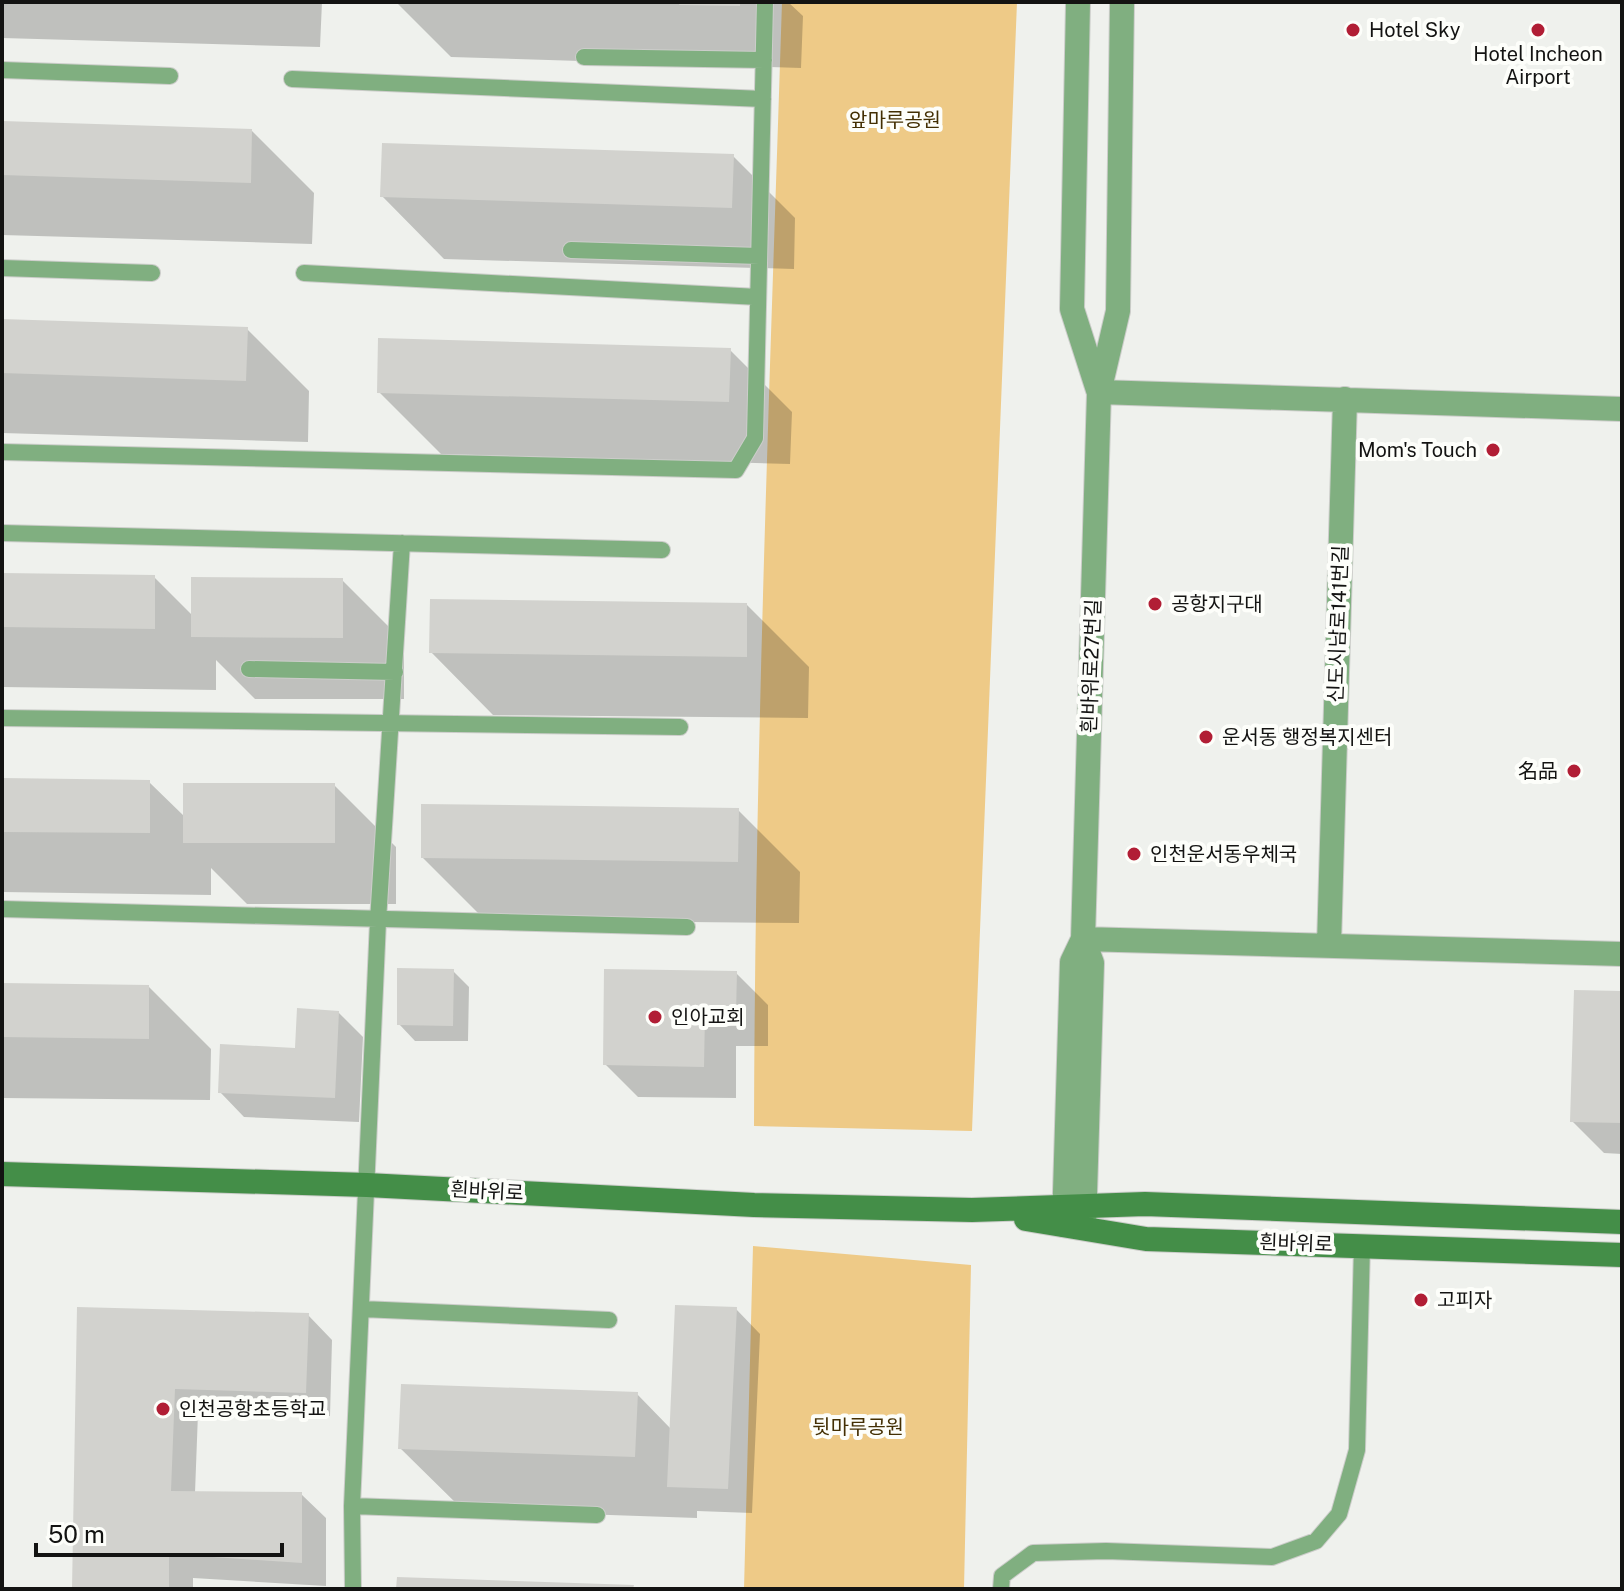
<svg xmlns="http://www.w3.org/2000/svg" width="1624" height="1591" font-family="'Public Sans','Noto Sans KR',sans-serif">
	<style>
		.green { fill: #eeca87 }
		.shadow { fill: #0003 }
		.building { fill: #d2d2ce }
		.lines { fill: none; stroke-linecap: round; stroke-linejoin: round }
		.lane-casing { stroke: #cccdca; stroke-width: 18 }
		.street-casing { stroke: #cccdca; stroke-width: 26 }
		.secondary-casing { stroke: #cccdca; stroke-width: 26 }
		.lane { stroke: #80af80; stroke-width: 16 }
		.street { stroke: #80af80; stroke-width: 24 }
		.secondary { stroke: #448e48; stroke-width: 24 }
		.poi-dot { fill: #b11e35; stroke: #fdfefa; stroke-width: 3 }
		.labels { text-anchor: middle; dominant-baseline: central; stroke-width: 8; stroke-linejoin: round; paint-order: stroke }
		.poi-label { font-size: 20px; fill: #131312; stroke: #fdfefa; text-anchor: start }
		.park-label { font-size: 20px; fill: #432f03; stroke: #fdfefa }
		.street-label { font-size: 20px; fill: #131312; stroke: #fdfefa }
	</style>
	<rect width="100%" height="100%" fill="#eff1ed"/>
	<path class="green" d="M782,2h235l-45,1129 -218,-5c1,-375 16,-750 28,-1124z
		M753,1246l218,19 -7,324h-220z"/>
	<path class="shadow" d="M2,2h320l-2,45 -318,-9z
		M396,2h392l15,14 -2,52 -350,-11z
		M2,123l250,8 62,62 -2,51 -310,-9z
		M733,156l62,62 -1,51 -350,-10 -62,-63z
		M2,321l245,8 62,62 -1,51 -306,-9z
		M730,350l62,62 -2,52 -349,-10 -62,-62z
		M2,575l152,2 39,39 149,-36 62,62v57h-149l-39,-39v30l-214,-3z
		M747,605l62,62 -1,51 -315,-3 -62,-63z
		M2,780l147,2 36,35 149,-32 62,62v57h-149l-36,-36v27l-209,-3z
		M738,810l62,62 -1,51 -314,-3 -62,-62z
		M453,971l16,16 -1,54h-53l-16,-17z
		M736,973l32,32v41h-32v52l-98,-1 -33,-33z
		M2,985l147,2 62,62 -1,51 -208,-2z
		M1622,993v161l-18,-1 -32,-32z
		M338,1012l25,25 -4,85 -115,-5 -24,-25 77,-42z
		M79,1309l229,6 24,25 -2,76 -132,-3 -3,80 106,1 25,24v68l-133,-8v11h-119z
		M736,1309l24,25 -8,179 -55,-2v7l-234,-8 -63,-62 237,-54 34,35z"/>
	<path class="building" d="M680,2h60v4l-61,-1z
		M2,121l250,8 -1,54 -249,-8z
		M382,143l352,11 -2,54 -352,-11z
		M2,319l246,8 -2,54 -244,-8z
		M378,338l353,10 -2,54 -352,-9z
		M2,573l153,2v54l-153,-2z
		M191,577l152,1v60l-152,-1z
		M430,599l317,4v54l-318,-4z
		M2,778l148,2v53l-148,-1z
		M183,783h152v60h-152z
		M421,804l318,4 -1,54 -317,-4z
		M397,968l57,1 -1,57 -56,-1z
		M604,969l133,2 -1,43h-31l-1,53 -101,-2z
		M2,983l147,2v54l-147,-2z
		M1574,990l48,1v132l-52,-1z
		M297,1008l42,3 -4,87 -117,-5 2,-49 75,4z
		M675,1305l62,2 -9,182 -61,-2z
		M77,1307l232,6 -3,80 -131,-4 -4,102 131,1v71l-133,-9v35h-97z
		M401,1384l237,8 -3,65 -237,-8z
		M397,1577l237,8 -1,4h-237z"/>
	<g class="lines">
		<g class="lane-casing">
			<path id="lane" d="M584,57l180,3
				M2,70l168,6
				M292,79l471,20
				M571,250l188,6
				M2,268l150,5
				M304,273l454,24
				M2,452l734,18 19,-32 10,-436
				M2,533l660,17
				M249,669l146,3
				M2,718l678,9
				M2,909l685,18
				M362,1309l247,11
				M352,1506l245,9
				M353,1589l-1,-83 26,-585 24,-378
				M1001,1589l1,-13 31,-23 73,-2 166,6 44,-16 23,-27 18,-64 5,-205"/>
		</g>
		<g class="street-casing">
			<path id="street" d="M1078,2l-6,307 26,81
				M1099,392l523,17
				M1083,939l539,15
				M1329,945l16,-546
				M1064,1225l8,-263 11,-23
				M1084,1227l8,-264 -9,-24 16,-547 19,-81 4,-309"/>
		</g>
		<g class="secondary-casing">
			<path id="secondary" d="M2,1174l365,11 387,20 218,5 173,-6 477,18
				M1026,1219l120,20 476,16"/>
		</g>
		<use href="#lane" class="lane"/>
		<use href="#street" class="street"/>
		<use href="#secondary" class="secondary"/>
	</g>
	<g class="poi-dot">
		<circle cx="1353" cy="30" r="8"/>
		<circle cx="1538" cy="30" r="8"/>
		<circle cx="1493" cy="450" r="8"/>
		<circle cx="1155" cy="604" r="8"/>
		<circle cx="1206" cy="737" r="8"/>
		<circle cx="1574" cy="771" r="8"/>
		<circle cx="1134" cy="854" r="8"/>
		<circle cx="655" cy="1017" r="8"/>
		<circle cx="1421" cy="1300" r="8"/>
		<circle cx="163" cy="1409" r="8"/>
	</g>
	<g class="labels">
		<g class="poi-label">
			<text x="1369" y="30">Hotel Sky</text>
			<text x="1538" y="54" text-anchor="middle">Hotel Incheon<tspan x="1538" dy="23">Airport</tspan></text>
			<text x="1477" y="450" text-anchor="end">Mom's Touch</text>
			<text x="1171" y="604">공항지구대</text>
			<text x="1222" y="737">운서동 행정복지센터</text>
			<text x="1558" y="771" text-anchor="end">名品</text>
			<text x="1150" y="854">인천운서동우체국</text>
			<text x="671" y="1017">인아교회</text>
			<text x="1437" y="1300">고피자</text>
			<text x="179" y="1409">인천공항초등학교</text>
		</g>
		<g class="park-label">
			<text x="895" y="120">앞마루공원</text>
			<text x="858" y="1427">뒷마루공원</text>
		</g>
		<g class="street-label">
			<text transform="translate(1338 624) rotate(-88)">신도시남로141번길</text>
			<text transform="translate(1091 666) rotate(-88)">흰바위로27번길</text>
			<text transform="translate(487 1191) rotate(3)">흰바위로</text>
			<text transform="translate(1296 1243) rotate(2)">흰바위로</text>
		</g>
	</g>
	<rect width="1624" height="1591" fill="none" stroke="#131312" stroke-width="8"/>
	<path d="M36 1543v12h246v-12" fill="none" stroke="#131312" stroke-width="4"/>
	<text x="48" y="1543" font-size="24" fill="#131312" stroke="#fdfefa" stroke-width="6" paint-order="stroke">50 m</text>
</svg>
